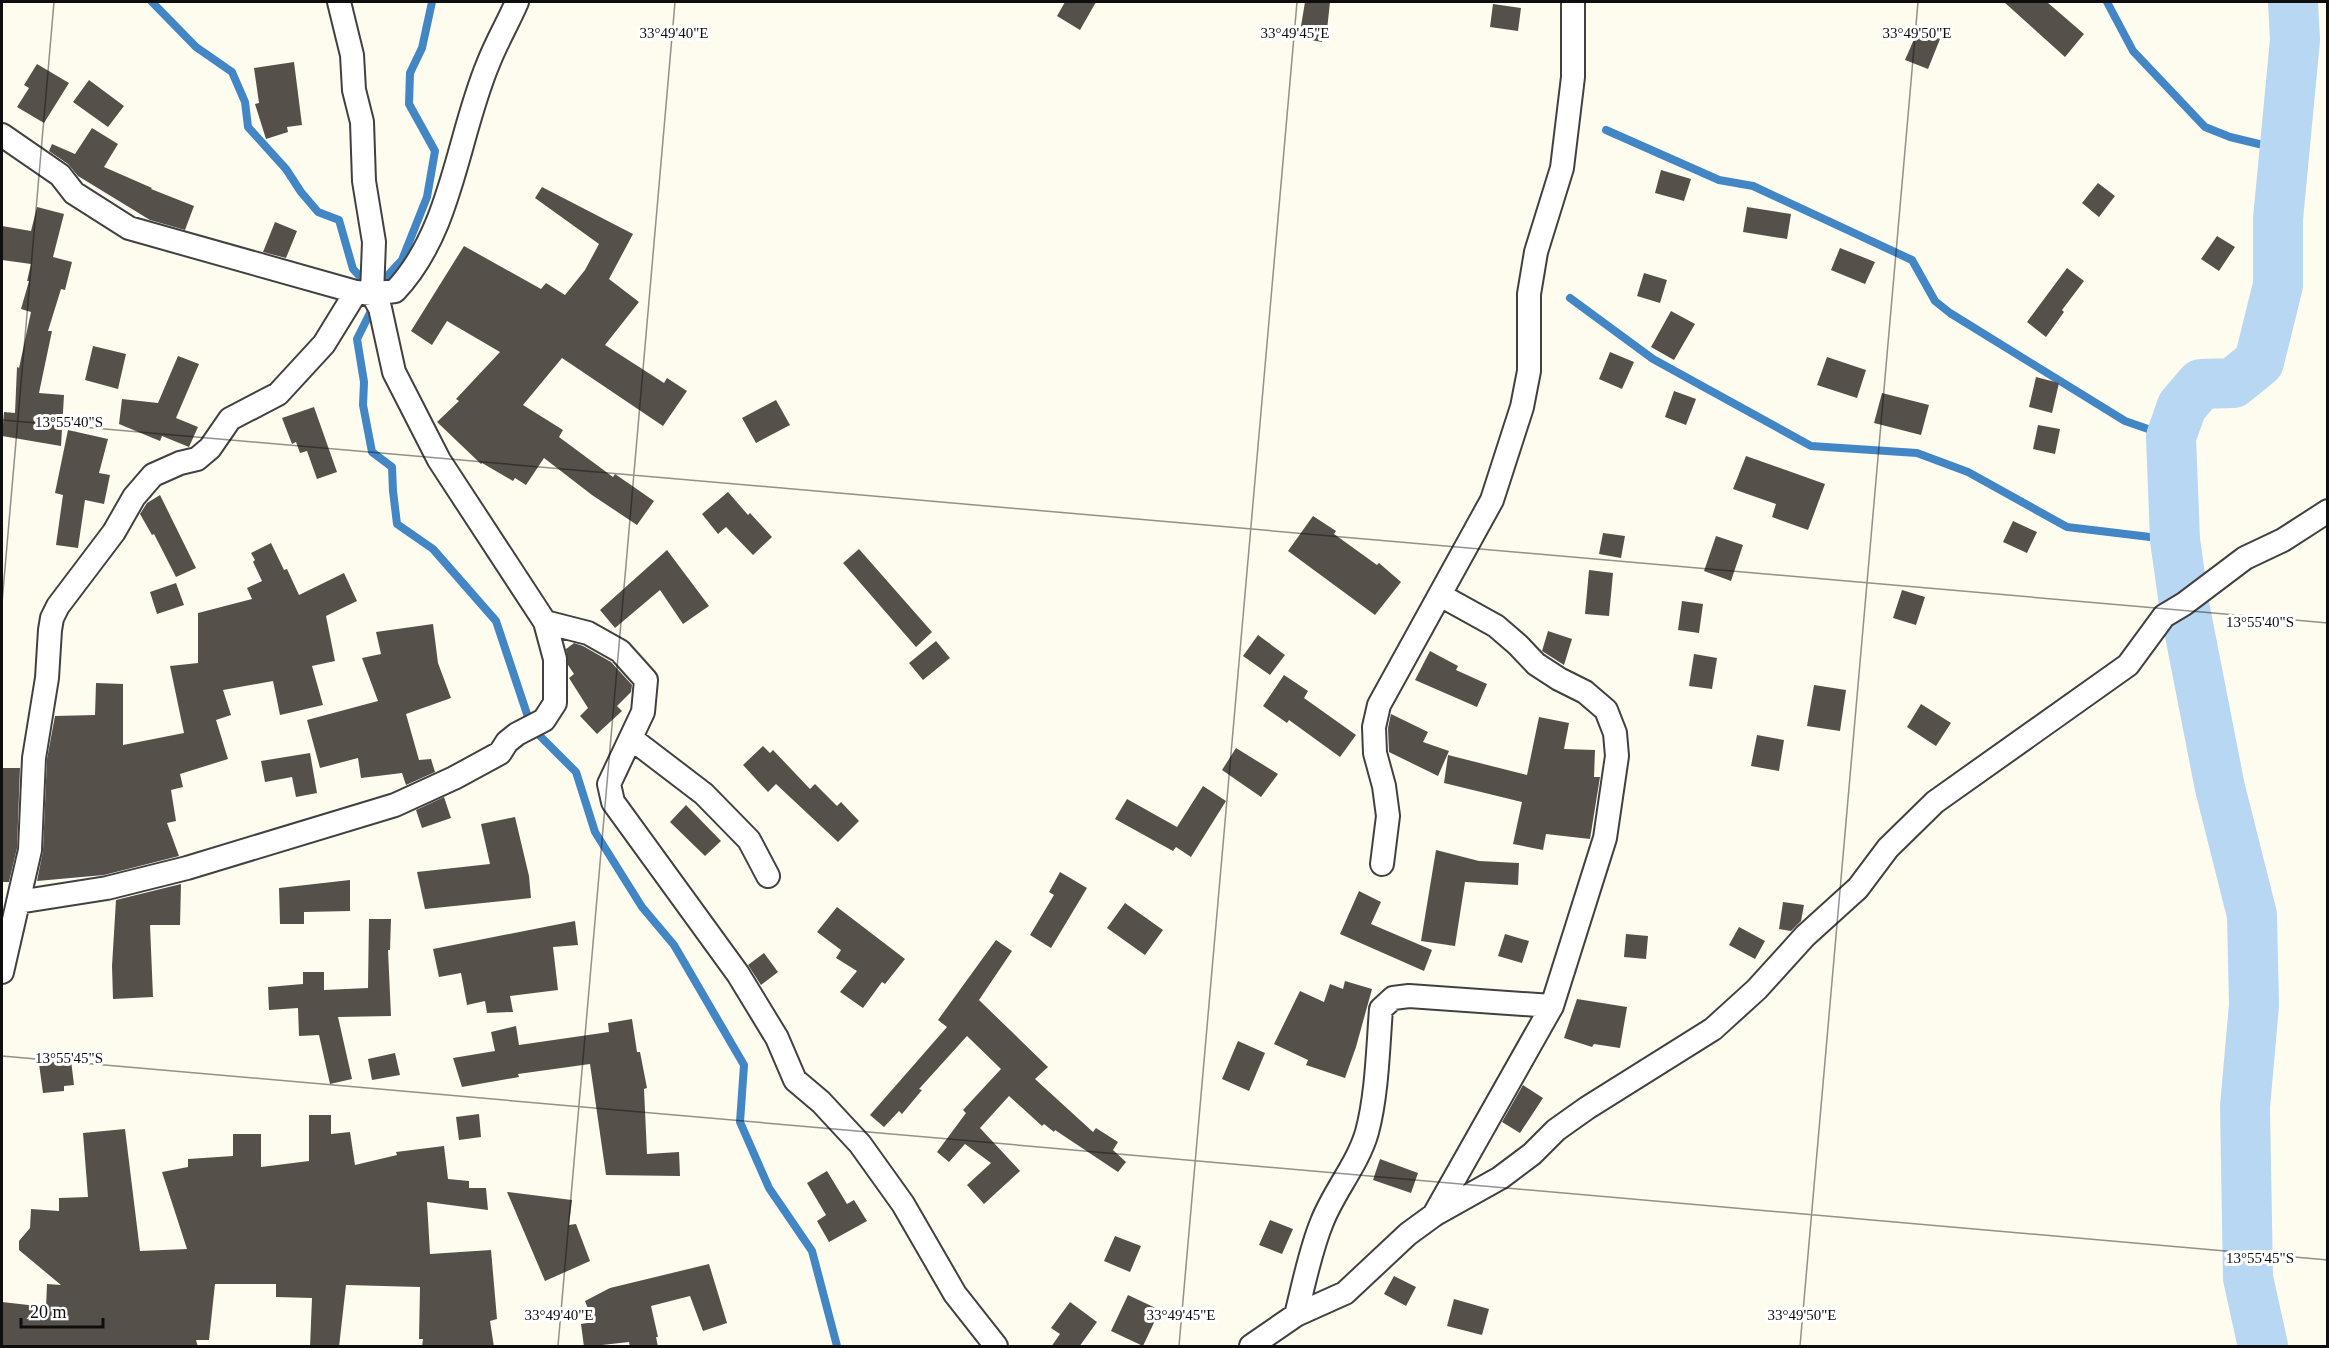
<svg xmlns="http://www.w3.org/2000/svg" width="2329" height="1348" font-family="Georgia,serif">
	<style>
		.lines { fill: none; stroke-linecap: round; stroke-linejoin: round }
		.stream { stroke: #4286c5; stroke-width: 8 }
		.river { stroke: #b7d7f2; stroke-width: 50 }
		.building { fill: #56504b }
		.minor-casing { stroke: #414141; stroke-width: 26 }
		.minor { stroke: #fff; stroke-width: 22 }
		.ticks { fill: none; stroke: #0e0e0e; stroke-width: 1.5; stroke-opacity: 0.45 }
		.ticks-label { font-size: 15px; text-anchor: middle; fill: #0e0e0e; stroke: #fff; stroke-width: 6; stroke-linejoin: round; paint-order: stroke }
	</style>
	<rect width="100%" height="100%" fill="#fefcef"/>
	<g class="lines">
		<path class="stream" d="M152,2l44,45 36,25 13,30 3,25 38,42 15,23 17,20 21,8 14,49 15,16
			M2107,2l26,49 72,76 25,10 54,13
			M1606,130l113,50 34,6 159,74 23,41 15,12 175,108 46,16
			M377,287l25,-27 25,-63 8,-46 -26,-47 1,-31 12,-25 10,-46
			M1570,298l83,61 158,87 106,7 51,19 99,55 108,13
			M372,303v6l-15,30 7,43 -1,23 9,47 20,15 1,24 4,33 36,25 63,72 33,99 11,16 36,36 19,60 47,75 32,38 70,120 -4,57 29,66 43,63 25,95"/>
		<path class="river" d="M2263,1346l-15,-68 -3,-171 9,-102 -2,-90 -32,-127 -36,-184 -9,-64 -4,-103 11,-31 19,-22 32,-1 26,-21 19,-77v-66l17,-179 -2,-38"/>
	</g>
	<path class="building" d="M1065,2h31l-16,28 -23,-14z
		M1305,2h25l-3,28 -3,-1 -2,13 -23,-4z
		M2004,2h43l37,32 -19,23z
		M1493,4l28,4 -3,23 -28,-4z
		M1918,30l22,9 -12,30 -23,-9z
		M294,62l8,63 -15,2 1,5 -22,7 -11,-35 4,-1 -5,-35z
		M37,64l32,19 -25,40 -27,-16 12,-19 -5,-3z
		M89,80l35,26 -16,21 -35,-25z
		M92,128l26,16 -14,23 48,21 -1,1 43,17 -9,24 -35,-10 -72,-44 -10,-12 -19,-13 3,-7 23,10z
		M1661,170l30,9 -7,22 -29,-8z
		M2098,183l17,13 -16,21 -17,-14z
		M542,187l91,47 -24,45 30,23 -34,43 59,38 3,-5 20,13 -24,35 -101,-68 -39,47 40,25 -4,7 54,40 2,-3 39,27 -17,24 -45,-30 -48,-37 -18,27 -11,-7 -2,3 -31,-18 -1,1 -44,-42 22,-21 -3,-2 44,-47 -53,-31 -15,24 -21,-14 53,-85 77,43 5,-6 19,12 20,-25 14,-26 -64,-46z
		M37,207l27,7 -11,43 19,5 -7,28 -4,-1 -13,42h4l-13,62 25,2 -3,51 -59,-10 2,-24 11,1 2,-46 2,1 12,-56 -10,-3 8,-28h-2l4,-17 -29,-4v-34l29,5z
		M1747,207l44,7 -4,25 -44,-7z
		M275,222l22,9 -11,27 -23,-6z
		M2217,236l18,11 -16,24 -18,-12z
		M1840,248l35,14 -10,22 -34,-14z
		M2067,268l17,13 -22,29 2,2 -18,25 -19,-15z
		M1644,273l23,7 -7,23 -23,-7z
		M1671,311l24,13 -21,36 -23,-13z
		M93,346l33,8 -8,35 -33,-9z
		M1610,352l24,10 -12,27 -23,-10z
		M178,356l21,8 -23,54 22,9 -9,20 -27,-11 -2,5 -41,-17 3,-25 36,4z
		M1827,357l39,13 -9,28 -40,-13z
		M2036,377l23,6 -7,30 -23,-6z
		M1674,391l22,8 -10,26 -21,-8z
		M1882,393l47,12 -8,30 -47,-12z
		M776,400l14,25 -34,18 -14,-25z
		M314,407l23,65 -20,7 -10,-28 -7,2 -4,-11 -4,2 -10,-26z
		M2038,425l22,4 -5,25 -22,-5z
		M68,430l40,9 -9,34 11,2 -6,29 -19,-4 -7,48 -22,-3 7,-50 -8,-2z
		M1746,456l79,28 -17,46 -36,-13 4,-13 -43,-15z
		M728,492l20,23 2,-2 22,24 -19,18 -27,-28 -8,7 -16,-20z
		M160,495l36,73 -20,9 -22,-43 -2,1 -12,-21 7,-11z
		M1313,516l23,15 -2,3 43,31 2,-2 22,19 -26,33 -87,-64z
		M2013,521l24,11 -10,21 -24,-11z
		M1603,533l22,3 -4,22 -22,-4z
		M1716,536l27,9 -12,36 -27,-10z
		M271,543l13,27 3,-1 12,26 45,-22 13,28 -31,15 9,45 -23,5 11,39 -43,10 -7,-34 -50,9 8,25 -15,5 12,39 -48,15 3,13 -12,3 5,31 -9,2 12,33 -75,19 -67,6 6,-30 4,-92 8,-43 40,-1 1,-32 27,1v61l61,-12 -14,-67 28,-3v-50l54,-14 -5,-11 15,-7 -9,-19 2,-2 -4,-7z
		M859,549l73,83 -16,15 -73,-84z
		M667,550l42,56 -26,18 -23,-34 -45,38 -15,-18z
		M1589,570l24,3 -4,43 -24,-2z
		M176,583l8,22 -27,9 -7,-22z
		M1902,590l23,7 -9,28 -23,-7z
		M1682,601l21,3 -4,29 -21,-3z
		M433,624l5,39 13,35 -45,16 13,46 12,-1 4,13 -29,13 -4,-12 -41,5 -3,-20 -38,10 -13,-48 71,-19 -16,-43 19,-4 -5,-22z
		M1548,631l24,8 -8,26 -22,-14z
		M1258,635l27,20 -15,20 -27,-19z
		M936,641l14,17 -27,22 -14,-17z
		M574,643l9,3 28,16 21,23 -1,7 -14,14 5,5 -25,23 -17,-18 8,-8 -19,-30 5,-4 -6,-9 -2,-16z
		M1430,651l28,15 -2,4 31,14 -10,23 -62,-27z
		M1694,654l23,4 -5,31 -23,-3z
		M1284,675l24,16 -4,7 52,37 -16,22 -51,-37 -2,3 -24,-17z
		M1814,685l32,5 -6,41 -33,-5z
		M1921,704l30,19 -15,23 -29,-19z
		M1391,714l37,18 -5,10 26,9 -11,25 -49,-24 -1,-24z
		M1539,717l30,6 -5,26 31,1 -1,27h6l-10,62 -44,-5 -3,16 -30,-6 9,-42 -78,-19 4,-28 79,20z
		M1757,735l27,5 -5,31 -28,-5z
		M763,746l7,7 3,-3 37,39 5,-5 22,22 4,-4 18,19 -21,21 -62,-58 -8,8 -25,-27z
		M1236,748l42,26 -17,23 -39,-27z
		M310,753l7,40 -21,4 -4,-20 -27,5 -4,-21z
		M2,768h18l-3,80 -8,34h-7z
		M1203,786l23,15 -35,56 -15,-10 -3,4 -58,-32 12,-20 50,28z
		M444,797l7,21 -29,10 -6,-18z
		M686,805l35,36 -16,15 -35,-34z
		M515,817l14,59 2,22 -106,11 -8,-37 73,-8 -9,-40z
		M1436,850l43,11 40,2 -1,22 -53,-3 -10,64 -34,-5z
		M1060,872l27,16 -36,60 -21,-13 24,-40 -5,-3z
		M350,880v31l-46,1v12h-24l-1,-36z
		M181,884l-1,41h-30l3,72 -40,2 -1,-33 4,-66z
		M1359,891l22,11 -10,22 61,26 -8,21 -84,-37z
		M1783,902l21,3 -3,16 -10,10 -12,-2z
		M1125,903l38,27 -18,25 -38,-27z
		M837,907l68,52 -20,25 -3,-2 -19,26 -23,-16 17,-21 -21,-13 5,-8 -24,-18z
		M369,919h22l-1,31h-2l3,66 -53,1 14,62 -22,5 -11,-49 -20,1 -1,-28 -29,2 -1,-23 35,-3v-12h21v18l44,-2z
		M575,921l3,24 -25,2 5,43 -48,6 3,16 -26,1 -2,-12 -18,4 -6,-32 -22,4 -6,-28z
		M1739,927l26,14 -10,18 -26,-14z
		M1505,934l24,7 -7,22 -24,-7z
		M1626,934l22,2 -2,23 -22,-2z
		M996,940l16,11 -33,49 69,67 -13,12 58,53 3,-4 22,14 -5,8 13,12 -8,10 -63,-42 -1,2 -10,-8 -2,2 -33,-30 -29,32 40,43 -36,33 -17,-19 24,-22 -26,-19 -16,18 -12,-10 29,-39 -3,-3 38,-41 -34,-33 -48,53 3,1 -20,24 -3,-3 -15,16 -14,-12 77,-88 -9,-7z
		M764,953l14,19 -17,13 -13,-20z
		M1345,981l27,8 -16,58 -11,31 -39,-13 2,-5 -34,-16 26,-53 24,11 6,-18 13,5z
		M1577,999l50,8 -7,41 -26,-4 -2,3 -28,-9z
		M632,1019l5,33h3l7,36 -3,1 3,65 32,-2 1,24 -74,-1 -16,-111 -72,10 1,3 -57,10 -9,-29 42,-7 -4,-19 25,-6 3,19 90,-13 -1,-9z
		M1238,1041l27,12 -16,38 -27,-12z
		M395,1053l5,22 -28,5 -4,-21z
		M71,1060l3,25 -10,1v5l-21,2 -4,-29z
		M1523,1085l20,13 -23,35 -18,-11z
		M479,1114l2,23 -22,3 -3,-23z
		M309,1115h22v19l19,-2 5,33 42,-10 -1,-3 48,-6 4,33 21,2v7h17l2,22 -61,-8 3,52 61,-4 6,69 -7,2 4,26h-72l1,-8h-4l1,-52 -74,-2 -7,62h-29l2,-49 -36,-1v-13h-61l-6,56h-13l2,7h-196v-45l44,5 1,-23 14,1 -42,-35v-9l11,-13 1,-19 28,2v-13l29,-1 -5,-64 42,-4 15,122 47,-2 -25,-77 26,-5v-8l45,-3v-22h28v33l48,-6z
		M1380,1159l38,14 -7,20 -38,-13z
		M827,1171l20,33 7,-4 13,21 -38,21 -12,-21 9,-6 -19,-32z
		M507,1192l65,8 -3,25 7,-1 14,37 -45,20z
		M1270,1220l23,9 -11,25 -23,-9z
		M1115,1236l26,10 -11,26 -26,-11z
		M709,1264l18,59 -24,8 -13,-35 -39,10 7,31h-2l2,10h-28l-1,-5 -45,5 -3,-23 12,-2 -8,-21 25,-13z
		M1394,1276l22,11 -10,19 -22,-12z
		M1128,1295l32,15 -17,36 -32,-15z
		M1454,1299l35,10 -7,26 -35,-9z
		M1070,1302l27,20 -18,25h-28l9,-13 -9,-6z"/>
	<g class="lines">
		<g class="minor-casing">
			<path id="minor" d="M2,135l58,40 14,18 55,35 227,64 16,2 23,-3c57,-60 62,-153 93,-227 8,-21 20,-41 29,-62
				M545,622l43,11 32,18 26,29 -3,32 -34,72 4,18 125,172 39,64 18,42 26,22 39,42 43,60 52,90 41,52
				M632,739l72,55 45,46 19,36
				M1382,864l6,-48 -4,-30 -9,-33 -1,-26 5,-22 113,-205 30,-93 7,-36v-77l7,-42 26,-84 11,-91v-75
				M18,902l89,-14 80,-20 208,-63 59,-27 46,-25 7,-11 10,-8 27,-14 11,-17v-44l-10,-37 -106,-162 -45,-88 -14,-64 -8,-14 2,-52 -10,-61 -2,-59 -8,-32 -2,-35 -13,-53
				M2,972l28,-122 4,-92 13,-80 3,-48 2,-12 6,-12 56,-74 20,-35 19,-22 27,-12 17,-4 13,-11 20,-29 48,-25 46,-50 32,-52
				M1434,1215l118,-209 53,-168 12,-82 -2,-23 -9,-23 -21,-18 -26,-13 -23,-15 -18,-19 -22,-19 -56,-31
				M1296,1315c8,-31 14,-64 26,-93 12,-31 36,-58 45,-90 10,-37 11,-84 14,-123l12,-11 16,-2 143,10
				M1251,1346l45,-31 49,-22 63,-59 26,-19 66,-37 32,-24 24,-24 31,-22 126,-79 44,-40 48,-53 53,-48 30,-40 47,-46 193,-137 36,-49 20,-12 61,-46 38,-18 45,-29"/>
		</g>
		<use href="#minor" class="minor"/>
	</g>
	<path class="ticks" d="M2,420l2326,203M2,603l52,-601M2,1056l2326,204M558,1346l117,-1344M1179,1346l118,-1344M1800,1346l118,-1344"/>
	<g class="ticks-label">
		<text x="674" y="38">33°49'40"E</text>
		<text x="1295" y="38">33°49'45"E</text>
		<text x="1917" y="38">33°49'50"E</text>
		<text x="69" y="427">13°55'40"S</text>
		<text x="2260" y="627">13°55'40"S</text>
		<text x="69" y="1063">13°55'45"S</text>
		<text x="2260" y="1263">13°55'45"S</text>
		<text x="559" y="1320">33°49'40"E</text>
		<text x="1181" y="1320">33°49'45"E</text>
		<text x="1802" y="1320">33°49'50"E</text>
	</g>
	<rect width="2329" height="1348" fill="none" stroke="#0e0e0e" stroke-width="6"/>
	<path d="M21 1318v9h82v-9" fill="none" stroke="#0e0e0e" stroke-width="3"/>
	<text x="30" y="1318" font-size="18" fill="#0e0e0e" stroke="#ffffff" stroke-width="4.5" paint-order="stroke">20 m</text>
</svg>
